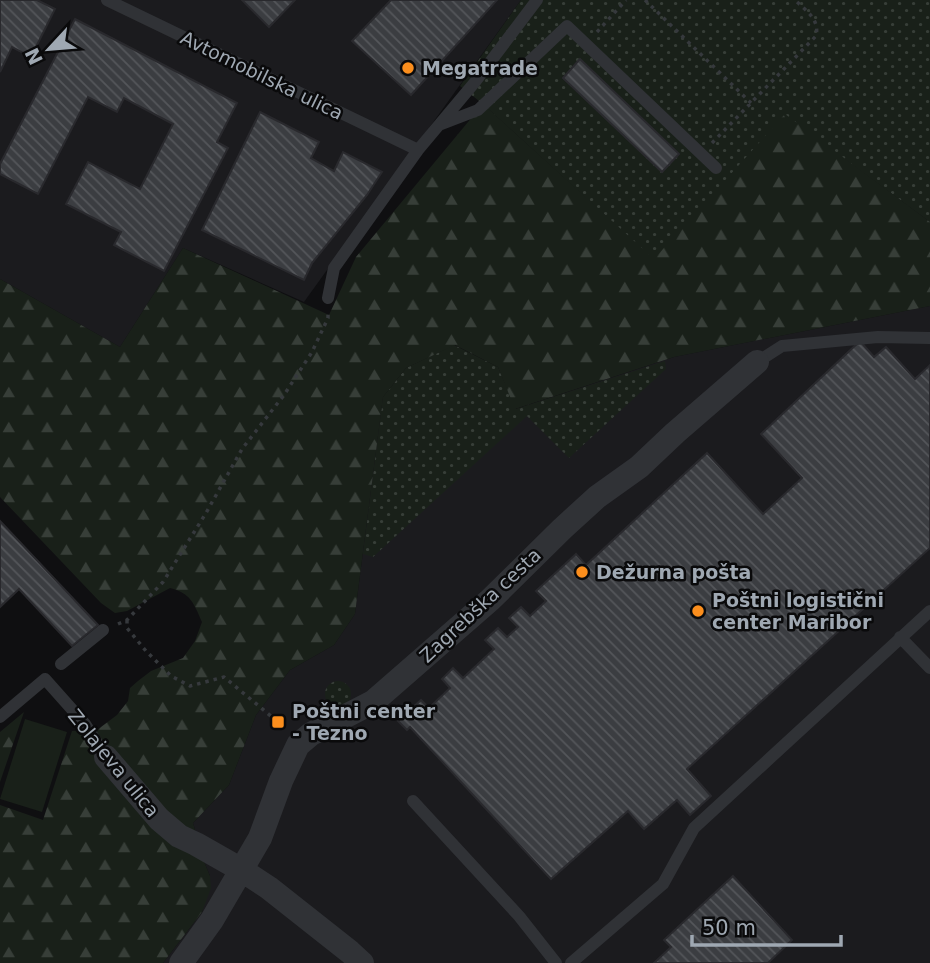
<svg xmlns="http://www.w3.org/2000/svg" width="930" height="963" font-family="'DejaVu Sans',sans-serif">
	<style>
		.built { fill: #1b1b1e }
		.grass { fill: url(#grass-dots) }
		.forest { fill: url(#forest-firs) }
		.pitch { fill: #192019 }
		.building { fill: url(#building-back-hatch); stroke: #29292d; stroke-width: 2 }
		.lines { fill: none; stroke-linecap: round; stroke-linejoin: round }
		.path { stroke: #36393d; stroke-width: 3.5; stroke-dasharray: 3.5 5; stroke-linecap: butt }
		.lane { stroke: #303236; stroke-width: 12 }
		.street { stroke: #303236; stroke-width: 24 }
		.poi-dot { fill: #fb8e1d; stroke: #0a0a0b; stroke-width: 2.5 }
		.labels { text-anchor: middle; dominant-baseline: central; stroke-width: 5; stroke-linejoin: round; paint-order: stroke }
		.poi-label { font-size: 19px; font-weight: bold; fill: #9fa8b2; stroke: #0a0a0b; text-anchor: start }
		.street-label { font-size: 19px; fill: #9fa8b2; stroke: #0a0a0b }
	</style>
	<defs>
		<pattern id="grass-dots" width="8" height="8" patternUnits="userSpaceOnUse" patternTransform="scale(1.75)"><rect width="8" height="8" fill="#192019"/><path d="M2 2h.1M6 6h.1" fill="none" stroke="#373e38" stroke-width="1.8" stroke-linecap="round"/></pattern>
		<pattern id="forest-firs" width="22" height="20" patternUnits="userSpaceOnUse" patternTransform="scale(1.75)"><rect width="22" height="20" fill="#192019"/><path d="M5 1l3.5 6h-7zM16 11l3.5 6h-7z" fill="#373e38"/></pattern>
		<pattern id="building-back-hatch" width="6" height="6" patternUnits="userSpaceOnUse" patternTransform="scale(1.75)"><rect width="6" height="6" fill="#3b3d41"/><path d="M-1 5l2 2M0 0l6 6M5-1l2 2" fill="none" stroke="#54565a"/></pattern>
	</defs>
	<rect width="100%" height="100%" fill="#0f0f11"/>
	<path class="built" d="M0,0h521l-217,302 -121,-54 -63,99 -120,-68z
		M930,306v657h-767l39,-51 8,-36 -5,-12 -12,-41 36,-38 27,-70 34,-45 44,-25 21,-31 28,-217 133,12 158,-52z"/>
	<path class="grass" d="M521,0h409v222l-145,-107 -131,145 -171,-156 -23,-18z
		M454,345l44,22 18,42 149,-48 1,8 -97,89 -42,-42 -154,141 -10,-3 20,-157 23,-29z
		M325 694a13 13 0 1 1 26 0a13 13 0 1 1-26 0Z"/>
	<path class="forest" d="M483,104l171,155 131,-145 145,108v84l-256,51 -159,52 -17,-42 -43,-22 -49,23 -23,29 -28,217 -21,31 -44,25 -34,45 -27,70 -36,38 12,41 5,12 1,12 -9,24 -39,51h-163v-158l43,15 29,-89 25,-1 20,-15 11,-14 2,-13 8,-7 13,-10 32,-13 12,-17 7,-19c-8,-18 -11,-29 -32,-34l-43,23 -12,2 -14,-10 -101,-106v-218l120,68 63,-99 146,67 27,-58z
		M24,712l-24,70v-50z"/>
	<path class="pitch" d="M25,719l42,13 -25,80 -42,-13z"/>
	<path class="building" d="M0,0h37l18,9 -24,48 -19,-10 -12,25z
		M242,0h53l-26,27z
		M391,0h106l-86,95 -59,-54z
		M75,19l162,84 -20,39 11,6 -64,123 -50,-26 7,-13 -55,-28 22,-42 52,27 33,-65 -49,-26 -7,14 -29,-15 -50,97 -38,-20v-10z
		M580,59l99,95 -17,18 -99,-94z
		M260,112l59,30 -8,16 23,13 9,-19 39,20 -15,23 -55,68 -8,17 -102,-50z
		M860,341l14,16 12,-10 29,32 15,-14v183l-243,221 24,27 -21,19 -13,-15 -33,29 -16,-18 -77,68 -141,-152 -3,3 -9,-9 23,-21 8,8 21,-20 -8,-9 11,-11 10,10 31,-29 -9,-9 13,-12 9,9 11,-10 -9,-9 12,-11 9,9 16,-15 -10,-10 40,-37 10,11 121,-112 56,61 39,-36 -41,-44z
		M0,521l98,104 -26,21 -53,-57 -19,18z
		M733,876l59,64 -24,23h-114l17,-16 -7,-7z"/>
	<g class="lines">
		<path class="path" d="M645,0l106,103
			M597,32l29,-32
			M712,143l104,-107c4,-17 -10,-25 -21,-36
			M127,620v8l19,23 25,25 19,10 34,-9 54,45
			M118,624l9,-4 36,-38 43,-69 36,-64 42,-54 28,-43 16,-34v-6"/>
		<path class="lane" d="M107,0l311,150
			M439,125l39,-15 89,-84 149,142
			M328,298l6,-30 84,-118 57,-68 62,-82
			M757,362l25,-16 96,-9 52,1
			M900,637l30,31
			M61,664l42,-34
			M0,717l45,-38 40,45 21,33
			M413,801l106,115 37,47
			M571,963l92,-79 31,-56 236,-217"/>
		<path class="street" d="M106,757l53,62 20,17 17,8 44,25 29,19 81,64 12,11
			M181,963l31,-43 48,-82 21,-57 17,-36 13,-11 62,-32 117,-102 72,-71 35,-32 42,-30 36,-34 82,-71"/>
	</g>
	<g class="poi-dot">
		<circle cx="408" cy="68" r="7"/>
		<circle cx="582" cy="572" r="7"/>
		<circle cx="698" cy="611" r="7"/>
		<rect x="271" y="715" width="14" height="14" rx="3.5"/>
	</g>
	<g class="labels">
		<g class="poi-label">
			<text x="422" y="68">Megatrade</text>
			<text x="596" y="572">Dežurna pošta</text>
			<text x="712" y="600">Poštni logistični<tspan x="712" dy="22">center Maribor</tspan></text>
			<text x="292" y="711">Poštni center<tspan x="292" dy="22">- Tezno</tspan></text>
		</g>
		<g class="street-label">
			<text transform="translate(262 75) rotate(26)">Avtomobilska ulica</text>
			<text transform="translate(480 605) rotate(-43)">Zagrebška cesta</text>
			<text transform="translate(114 763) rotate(51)">Zolajeva ulica</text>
		</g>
	</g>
	<g transform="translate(49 49) rotate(244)" stroke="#0a0a0b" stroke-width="5" paint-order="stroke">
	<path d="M0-5L12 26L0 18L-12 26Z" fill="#9fa8b2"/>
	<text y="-10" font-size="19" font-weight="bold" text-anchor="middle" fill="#9fa8b2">N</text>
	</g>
	<path d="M692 935v10h149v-10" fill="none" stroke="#9fa8b2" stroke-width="3.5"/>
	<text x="702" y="935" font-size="21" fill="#9fa8b2" stroke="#0a0a0b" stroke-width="5" paint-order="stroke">50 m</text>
</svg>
